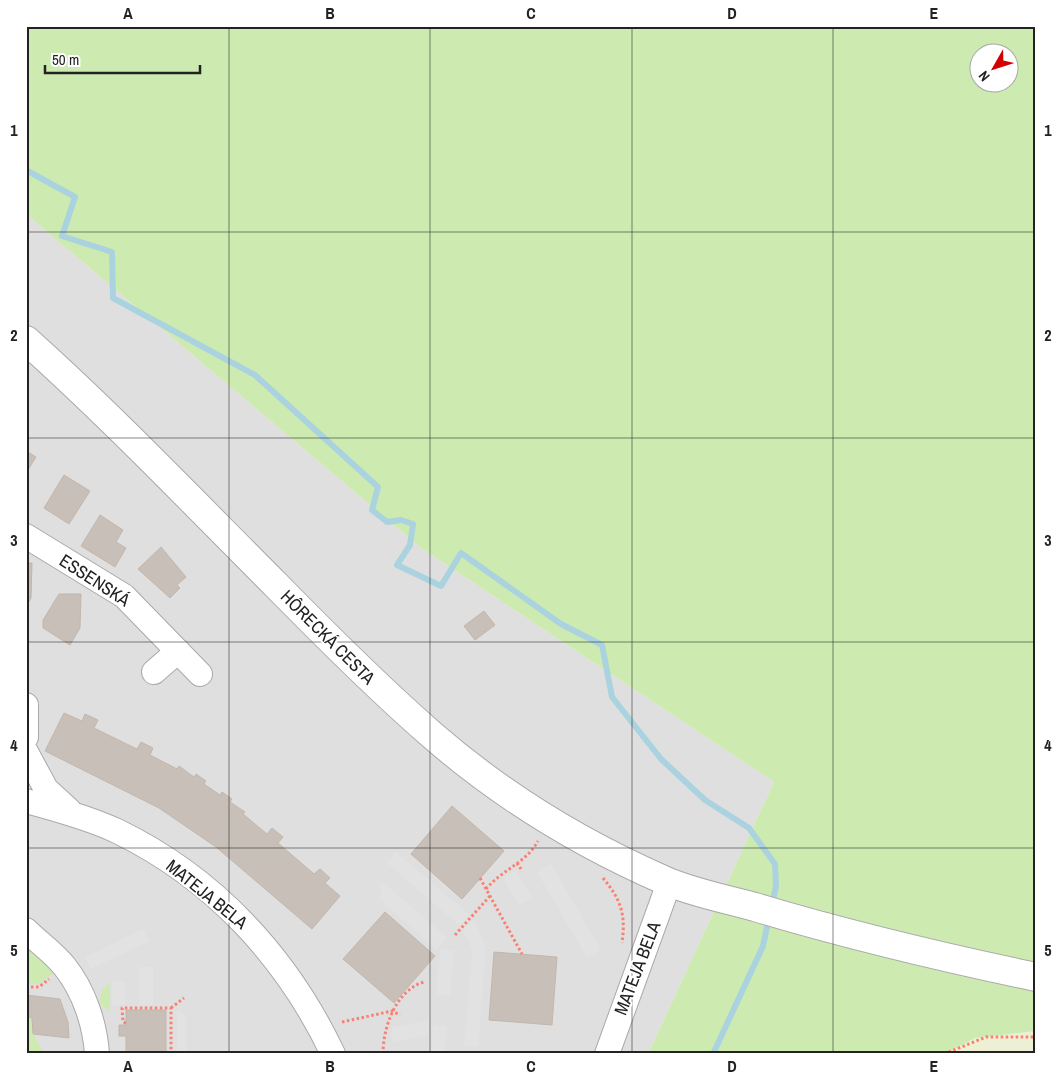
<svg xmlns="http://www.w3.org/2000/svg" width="1062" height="1080" font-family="'Archivo Narrow',sans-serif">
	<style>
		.residential { fill: #e0dfdf }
		.farmland { fill: #eef0d5 }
		.grass { fill: #cdebb0; fill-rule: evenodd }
		.parking { fill: #e2e2e2 }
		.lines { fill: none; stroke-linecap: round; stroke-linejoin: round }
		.stream { stroke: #aad3df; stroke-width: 6 }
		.building { fill: #c7bfb8; stroke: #c4b6ab }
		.minor-casing { stroke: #a9a9a9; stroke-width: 26 }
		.tertiary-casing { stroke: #a9a9a9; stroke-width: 30 }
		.path { stroke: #fa8072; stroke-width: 3; stroke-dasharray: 2.5 2.5; stroke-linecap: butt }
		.minor { stroke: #fff; stroke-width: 24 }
		.tertiary { stroke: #fff; stroke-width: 28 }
		.grid { fill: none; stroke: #222; stroke-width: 1; stroke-opacity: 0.55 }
		.labels { text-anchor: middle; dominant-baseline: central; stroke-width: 4; stroke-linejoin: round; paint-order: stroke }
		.street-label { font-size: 18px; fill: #222; stroke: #fff }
		.neatline { fill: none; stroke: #222; stroke-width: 2 }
		.grid-label { font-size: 16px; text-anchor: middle; font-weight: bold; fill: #222 }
	</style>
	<rect width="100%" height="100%" fill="#f2efe9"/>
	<path class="residential" d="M26,214l395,334 353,234 -126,272h-622z"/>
	<path class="farmland" d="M1036,1031v23h-92l31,-16z"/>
	<path class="grass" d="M26,26h1010v1005l-61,7 -31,16h-296l126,-272 -353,-234 -395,-334zM980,52h30v30h-30z
		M26,944l32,26 -20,14h-12z
		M110,981v31l-12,-10 5,-13z
		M26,1016l6,2 1,16 11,20h-18z"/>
	<path class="parking" d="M396,852l74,63 -10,11 -73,-63z
		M551,864l50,86 -14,8 -50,-86z
		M516,870l17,28 -14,7 -16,-27z
		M383,882l64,56 -10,12 -59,-52 5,-7 -4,-5z
		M474,919l12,28 -8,100 -14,-1 8,-96 -9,-20z
		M143,929l6,12 -58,28 -6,-12z
		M440,949l14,2 -4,44 -14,-1z
		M139,967h14v38h-14z
		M112,981l13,1v23h-13z
		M177,1010l9,5v39h-9z
		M430,1020l-1,15 -38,7 1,-15z
		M433,1025l14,1 -2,28h-14z"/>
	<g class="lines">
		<path class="stream" d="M26,170l49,27 -13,39 50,16 1,46 142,77 123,112 -6,23 15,12 14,-2 12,4 -3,21 -13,20 44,21 20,-33 100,71 41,21 10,52 49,62 44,41 44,28 26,36 1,22 -4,18
			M713,1054l50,-108 6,-29"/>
	</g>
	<path class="building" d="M26,451l10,6 -10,16z
		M64,475l26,16 -21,33 -25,-16z
		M100,515l23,15 -7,12 10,6 -11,19 -34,-21z
		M161,547l25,30 -9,8 3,3 -10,10 -32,-29z
		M26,563h6l-1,35 -5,9z
		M59,594h22l-1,34 -10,17 -27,-17v-8z
		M484,611l11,14 -20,15 -11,-14z
		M64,713l18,8 3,-7 13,6 -4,8 43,21 4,-7 12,6 -3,7 27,14 2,-3 15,11 2,-3 10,7 -2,3 16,11 2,-3 10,7 -2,3 15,10 -2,2 24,20 5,-6 11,9 -5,6 36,31 6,-5 10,9 -5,5 15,13 -28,33 -96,-82 -57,-39 -114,-57z
		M452,806l52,45 -42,48 -51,-45z
		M385,912l50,44 -41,47 -51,-44z
		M494,952l63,5 -5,68 -63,-5z
		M26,995l34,4 8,23 1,16 -36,-4 -1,-16 -6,-2z
		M126,1010h40v44h-40v-18h-7v-11h7z"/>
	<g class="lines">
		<g class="minor-casing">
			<path id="minor" d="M26,536l98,60 76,78
				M154,672l24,-21
				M26,705v32
				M26,752l20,37 23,21
				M26,801c30,8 63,17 91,30 97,47 170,126 216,223
				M26,930c13,13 28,23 39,37 19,24 30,57 32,87
				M607,1054l62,-171"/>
		</g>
		<g class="tertiary-casing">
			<path id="tertiary" d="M26,340c87,78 168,163 251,246 50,51 101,102 155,149 69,60 151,110 234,146 28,12 60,18 89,26 93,28 186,50 281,70"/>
		</g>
		<path class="path" d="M517,863l4,6
			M480,878l42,76
			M603,878c18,22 23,36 19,65
			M486,889c17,-20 40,-26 52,-48
			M455,935l35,-39
			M26,987h13l10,-8
			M171,1008l13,-10
			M342,1022l50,-11 8,4
			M126,1023l-3,-1 -1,-14h49v46
			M383,1054c0,-27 13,-64 41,-72
			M944,1054l42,-17h50"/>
		<use href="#minor" class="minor"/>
		<use href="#tertiary" class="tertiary"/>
	</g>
	<path class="grid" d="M229,26v1028M430,26v1028M632,26v1028M833,26v1028M26,232h1010M26,438h1010M26,642h1010M26,848h1010"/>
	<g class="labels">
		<g class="street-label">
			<text transform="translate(95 580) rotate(33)">ESSENSKÁ</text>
			<text transform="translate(328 637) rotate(45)">HÔRECKÁ CESTA</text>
			<text transform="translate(207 894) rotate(39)">MATEJA BELA</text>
			<text transform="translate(637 968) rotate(-69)">MATEJA BELA</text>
		</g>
	</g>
	<rect width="1062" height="1080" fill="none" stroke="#ffffff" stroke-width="55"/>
	<g transform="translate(994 68) rotate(231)"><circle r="24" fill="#ffffff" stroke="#a7a7a7"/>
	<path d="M0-4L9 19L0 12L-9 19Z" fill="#d40000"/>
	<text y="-8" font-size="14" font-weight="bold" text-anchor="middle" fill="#222222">N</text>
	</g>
	<path d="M45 65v8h155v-8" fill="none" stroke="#222222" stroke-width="2.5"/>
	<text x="52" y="65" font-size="15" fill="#222222" stroke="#ffffff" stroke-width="4" paint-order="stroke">50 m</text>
	<rect x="28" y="28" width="1006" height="1024" class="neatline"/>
	<g class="grid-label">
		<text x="128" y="19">A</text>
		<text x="330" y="19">B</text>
		<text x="531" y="19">C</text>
		<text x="732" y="19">D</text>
		<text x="934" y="19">E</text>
		<text x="14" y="136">1</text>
		<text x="1048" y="136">1</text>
		<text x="14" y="341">2</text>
		<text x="1048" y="341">2</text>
		<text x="14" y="546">3</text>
		<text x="1048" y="546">3</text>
		<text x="14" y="751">4</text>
		<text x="1048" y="751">4</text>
		<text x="14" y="956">5</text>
		<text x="1048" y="956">5</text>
		<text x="128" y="1072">A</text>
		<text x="330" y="1072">B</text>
		<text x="531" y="1072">C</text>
		<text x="732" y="1072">D</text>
		<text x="934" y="1072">E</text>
	</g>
</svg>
